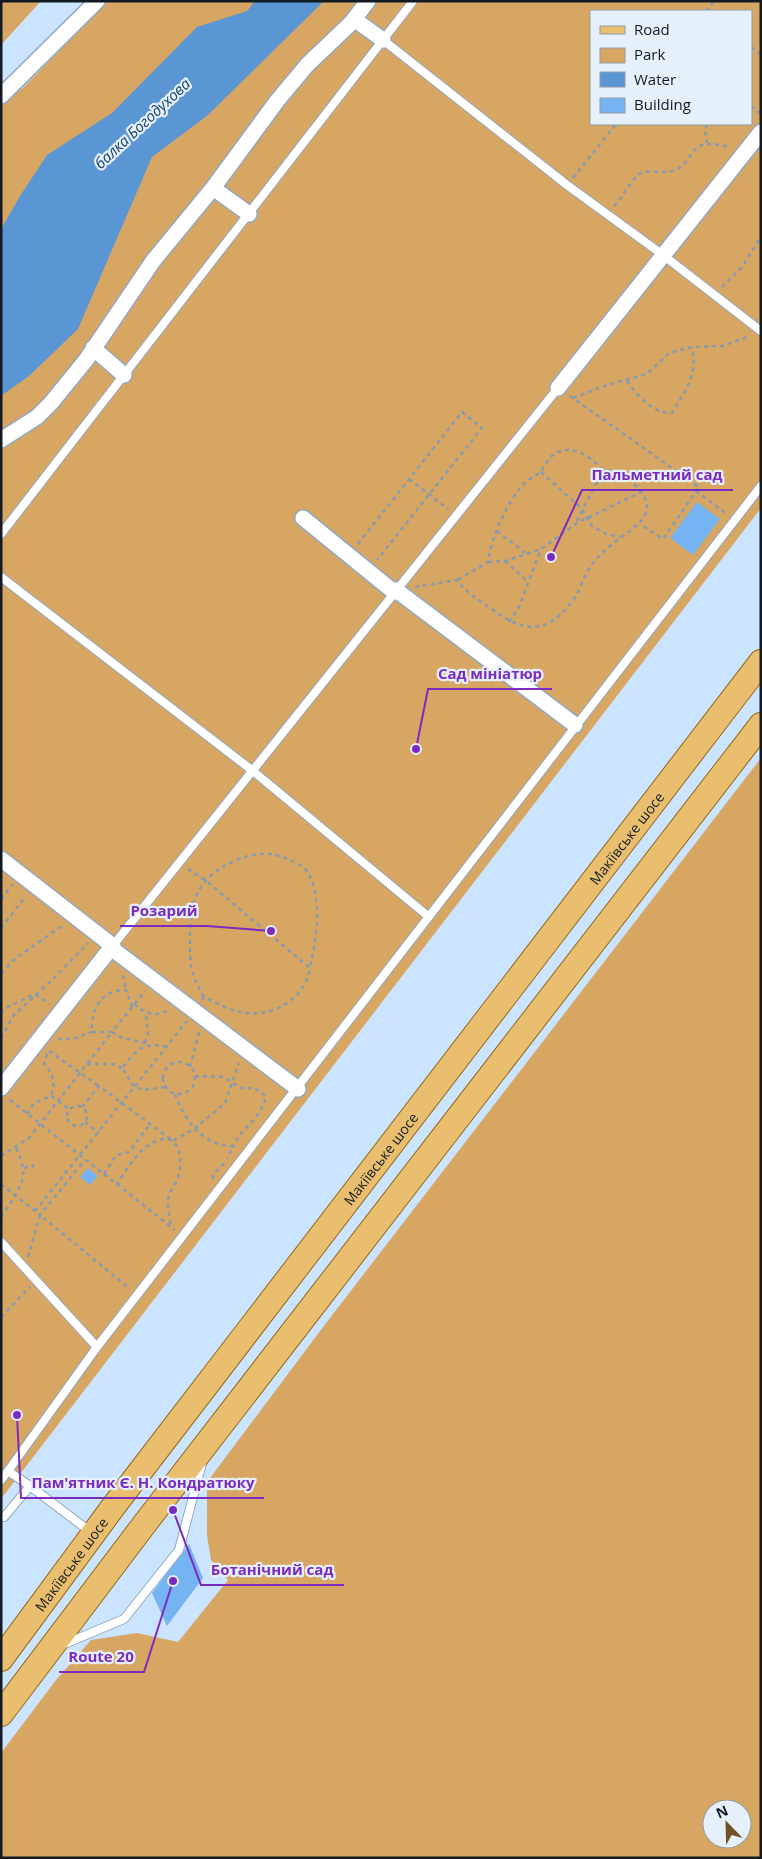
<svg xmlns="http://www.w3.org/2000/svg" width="762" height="1859" font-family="'Open Sans',sans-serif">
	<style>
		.green { fill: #d8a663; fill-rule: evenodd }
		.water { fill: #5a96d3 }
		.building { fill: #76b3f2 }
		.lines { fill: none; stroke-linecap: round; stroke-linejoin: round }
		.lane-casing { stroke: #91a9c2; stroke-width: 10 }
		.street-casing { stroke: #91a9c2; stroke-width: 18 }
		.primary-casing { stroke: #956815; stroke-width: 26 }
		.path { stroke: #879aaf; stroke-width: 2.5; stroke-dasharray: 4 4; stroke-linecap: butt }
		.lane { stroke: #fff; stroke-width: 8 }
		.street { stroke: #fff; stroke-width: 15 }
		.primary { stroke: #e9be6e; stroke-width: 24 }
		.labels { text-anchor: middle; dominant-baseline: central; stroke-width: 4.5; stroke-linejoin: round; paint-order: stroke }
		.street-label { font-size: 14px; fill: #121b24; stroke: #e6f0fa }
		.water-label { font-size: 15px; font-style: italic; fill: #18446c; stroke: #e6f0fa }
		.leader { fill: none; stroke: #7b2cbf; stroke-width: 2 }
		.callout-dot { fill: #7b2cbf; stroke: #e6f0fa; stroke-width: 2 }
		.callout-label { font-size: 15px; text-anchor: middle; font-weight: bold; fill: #7b2cbf; stroke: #e6f0fa; stroke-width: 4.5; stroke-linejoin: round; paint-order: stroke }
	</style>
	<rect width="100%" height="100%" fill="#cbe4ff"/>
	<path class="green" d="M1,1h40l-40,44z
		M108,1h653v507l-760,991v-1396l23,-16zM591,11h160v113h-160z
		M761,758v1100h-760v-105l55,-73 35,-40 46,-7 41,9 50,-62 -17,-20 -4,-25v-53l116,-155zM712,1809h30v30h-30z"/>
	<path class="water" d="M255,1h69l-116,114 -56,42 -74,172 -49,47 -28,20v-167l19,-33 27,-41 65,-42 85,-86 50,-16z"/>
	<path class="building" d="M697,502l23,17 -27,36 -23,-17z
		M88,1168l10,8 -8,9 -10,-8z
		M189,1544l14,34 -36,48 -15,-33z"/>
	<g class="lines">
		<g class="lane-casing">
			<path id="lane" d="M383,40l184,145 96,70 98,76
				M1,534l412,-533
				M1,577l252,194 176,146
				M111,948l447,-560
				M1,1242l96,105 -89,124 22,15
				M97,1347l664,-861
				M1,1480l7,-9
				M4,1517l26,-31 62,47
				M62,1645l62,-26 55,-69 23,-87"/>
		</g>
		<g class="street-casing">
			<path id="street" d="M354,19l29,21
				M1,96l96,-95
				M213,188l36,26
				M93,348l31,27
				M558,388l203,-256
				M1,440l36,-23 14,-14 35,-43 67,-99 60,-73 64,-87 30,-36 44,-42 17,-22
				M303,518l91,74
				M396,590l179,135
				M1,859l112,87
				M1,1088l110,-140 187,141"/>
		</g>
		<g class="primary-casing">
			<g id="primary">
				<path id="s1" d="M1,1659l112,-152 648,-845"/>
				<path d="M1,1714l142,-188 618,-801"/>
			</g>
		</g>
		<path class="path" d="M706,11l8,-10
			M751,47l10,8
			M751,106l10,8
			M707,124l-2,6 2,13
			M573,178l43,-54
			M614,206c9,-9 14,-22 24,-31 8,-7 23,-1 34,-4 27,-8 10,-36 58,-24
			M722,287l20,-20 19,-30
			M627,381c9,14 27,33 45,32 14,-23 26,-39 20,-66
			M570,396l129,91 -36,52 -23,-15
			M573,398l34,-13 40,-11 22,-21 23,-6 30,-1 28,-10
			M541,472l41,37 10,17 14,8 14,3
			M409,479l39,30
			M696,491l31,23
			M577,521l26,-51
			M497,531l28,22
			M358,544l104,-132 20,16 -105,132
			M505,561l23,21
			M488,562l17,-1 36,-12 36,-26 64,-31
			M415,587l42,-7c9,12 20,19 32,27 31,23 54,31 81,-3 10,-11 13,-28 22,-40 8,-10 18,-18 28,-26 20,-14 40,-28 16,-52 -10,-11 -18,-16 -33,-16 -12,-13 -32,-28 -50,-15 -5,4 -8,11 -12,16 -4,5 -11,7 -15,11 -18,16 -35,57 -38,80l-31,18
			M509,622l10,-15 22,-58
			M188,869l17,11 105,88c-5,32 -39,51 -70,44 -12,-2 -25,-10 -36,-15l-2,3
			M1,899l12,-15
			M1,928l25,-32
			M1,973l14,-14 48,-34
			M123,975l3,15
			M204,997c-14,-24 -14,-31 -14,-58 0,-40 8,-62 46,-79 19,-7 33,-9 52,-1 6,2 18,9 21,15 14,29 7,65 1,94
			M134,1004c11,9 21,14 34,6
			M132,1007l-6,-17c-24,-1 -36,20 -34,42h20l33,-41
			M1,1013l4,-5 30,-14 14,10
			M1,1038l13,-23 37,-34 37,-38
			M58,1039h14l20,-7
			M145,1043l3,-9 -2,-21
			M49,1051l50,35
			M47,1054l-3,10c9,9 12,19 7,32
			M163 1078a16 16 0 1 1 32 0a16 16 0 1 1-32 0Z
			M87,1064h26l9,4
			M190,1067l9,-35
			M195,1076l29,1 16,11h15l11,8c-4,22 -23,30 -33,50l4,4
			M165,1087l-21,3 -10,-3 -12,-19c14,-17 20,-27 45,-21
			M175,1094c8,24 29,53 58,52l-6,13
			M10,1100l165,130
			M67 1116a10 10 0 1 1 20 0a10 10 0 1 1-20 0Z
			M82,1107l17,-21 74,55 21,-12 31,-26 14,-40
			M27,1114l7,-11 17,-7 19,14
			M85,1122l14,11
			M1,1156l28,-18 83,-106 8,5 25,6 1,2
			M24,1168l9,-3v4
			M104,1174l12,-19 13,-3 21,-28
			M213,1179v-4l11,-12
			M1,1184l39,31 45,-55
			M117,1185c9,-16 24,-40 42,-45 22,-7 24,23 19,38 -2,6 -7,11 -9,18 -3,9 1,21 2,31
			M35,1211l152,-190
			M1,1217c17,-26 31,-38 15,-69
			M28,1257l12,-42 90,74
			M1,1317l29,-30"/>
		<use href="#lane" class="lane"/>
		<use href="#street" class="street"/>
		<use href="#primary" class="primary"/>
	</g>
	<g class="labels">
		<g class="street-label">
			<text stroke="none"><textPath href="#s1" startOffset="1032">Макіївське шосе</textPath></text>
			<text stroke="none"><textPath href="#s1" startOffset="628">Макіївське шосе</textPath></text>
			<text stroke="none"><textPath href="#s1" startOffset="118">Макіївське шосе</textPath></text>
		</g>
		<g class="water-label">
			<text transform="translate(142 123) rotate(-43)">балка Богодухова</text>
		</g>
	</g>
	<path class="leader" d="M551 557L582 490H733M416 749L428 689H552M271 931L207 926H120M17 1415L21 1498H264M173 1510L201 1585H344M173 1581L144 1672H59"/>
	<g class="callout-dot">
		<circle cx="551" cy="557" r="5"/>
		<circle cx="416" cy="749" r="5"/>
		<circle cx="271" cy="931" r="5"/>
		<circle cx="17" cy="1415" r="5"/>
		<circle cx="173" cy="1510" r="5"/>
		<circle cx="173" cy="1581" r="5"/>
	</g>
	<g class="callout-label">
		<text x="657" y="480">Пальметний сад</text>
		<text x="490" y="679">Сад мініатюр</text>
		<text x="164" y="916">Розарий</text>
		<text x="143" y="1488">Пам'ятник Є. Н. Кондратюку</text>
		<text x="272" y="1575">Ботанічний сад</text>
		<text x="101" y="1662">Route 20</text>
	</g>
	<rect width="762" height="1859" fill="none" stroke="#121b24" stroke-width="5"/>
	<rect x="590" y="10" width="162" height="115" fill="#e6f0fa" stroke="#919ba4"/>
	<rect x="600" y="26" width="25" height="8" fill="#e9be6e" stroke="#919ba4"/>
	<text x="634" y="35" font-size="15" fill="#121b24">Road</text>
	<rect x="600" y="48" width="25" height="15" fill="#d8a663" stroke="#919ba4"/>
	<text x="634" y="60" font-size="15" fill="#121b24">Park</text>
	<rect x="600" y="72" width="25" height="15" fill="#5a96d3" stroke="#919ba4"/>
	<text x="634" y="85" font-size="15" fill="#121b24">Water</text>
	<rect x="600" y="98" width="25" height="15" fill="#76b3f2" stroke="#919ba4"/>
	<text x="634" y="110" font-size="15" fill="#121b24">Building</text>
	<g transform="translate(727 1824) rotate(337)"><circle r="24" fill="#e6f0fa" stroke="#919ba4"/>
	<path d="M0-4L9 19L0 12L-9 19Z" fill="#705126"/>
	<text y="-8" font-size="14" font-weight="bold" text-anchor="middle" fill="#121b24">N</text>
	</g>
</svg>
